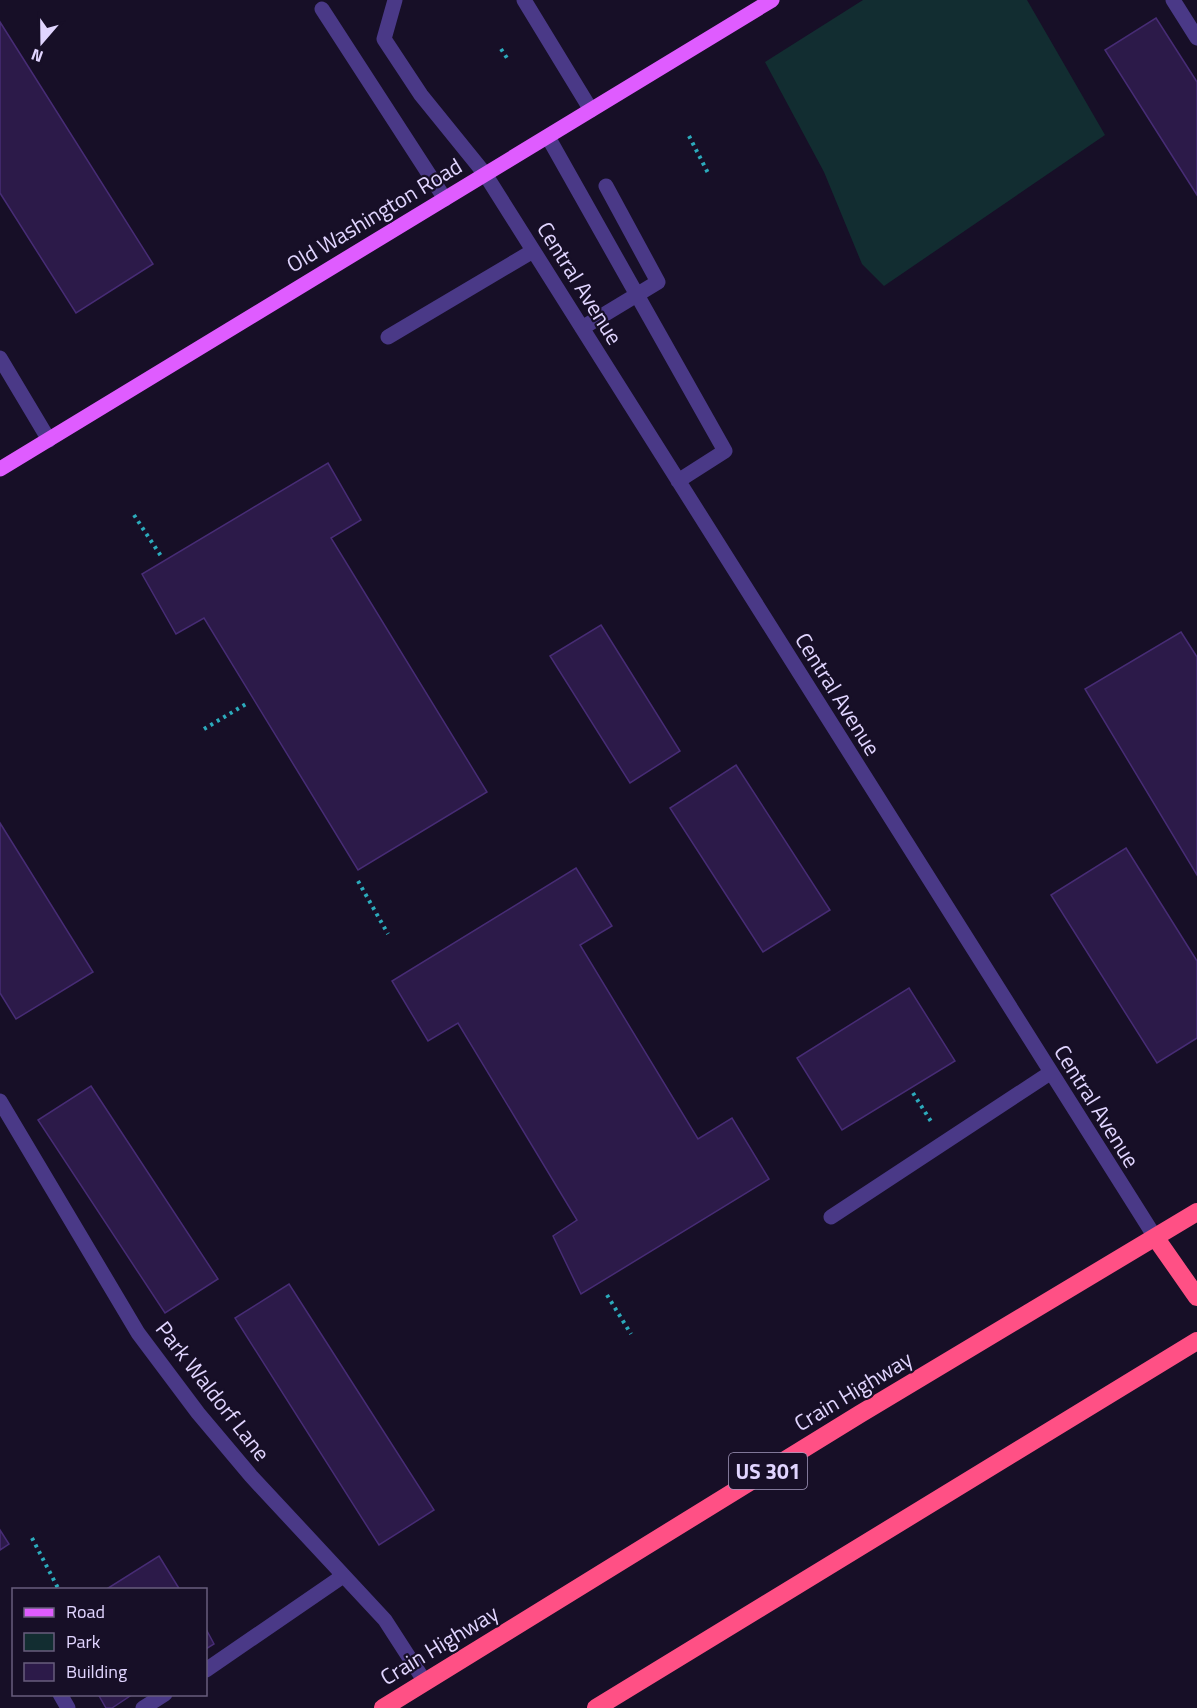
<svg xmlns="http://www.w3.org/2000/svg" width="1197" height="1708" font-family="'Titillium Web',sans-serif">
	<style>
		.green { fill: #122d31 }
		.building { fill: #2c1a49; stroke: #472c75; stroke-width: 1.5 }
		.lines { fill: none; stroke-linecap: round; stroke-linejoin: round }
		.path { stroke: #2cabbc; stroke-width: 4; stroke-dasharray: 3 4.5; stroke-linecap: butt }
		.minor { stroke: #4a3987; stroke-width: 15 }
		.major { stroke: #df5cff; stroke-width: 15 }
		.highway { stroke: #ff5085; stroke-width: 18 }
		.labels { text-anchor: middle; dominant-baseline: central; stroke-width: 4.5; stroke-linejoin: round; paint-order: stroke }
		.shield { fill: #170f27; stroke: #a49abe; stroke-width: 1.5 }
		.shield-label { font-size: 21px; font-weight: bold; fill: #e1d5ff }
		.street-label { font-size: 22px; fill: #e1d5ff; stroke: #170f27 }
	</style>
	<rect width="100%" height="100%" fill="#170f27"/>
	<path class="green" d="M863,0h164l78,135 -221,151 -22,-22 -38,-92 -59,-110z"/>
	<path class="building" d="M1156,18l41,64v113l-92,-145z
		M0,22l153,242 -77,49 -76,-120z
		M328,463l33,57 -30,18 156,254 -129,78 -154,-252 -28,16 -34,-60z
		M601,625l79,126 -50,32 -80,-127z
		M1181,632l16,25v218l-112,-186z
		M736,765l94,145 -67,42 -93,-144z
		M0,823l93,149 -77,47 -16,-26z
		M1126,848l71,113v77l-40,25 -106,-168z
		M576,868l36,58 -32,19 118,194 34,-21 37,61 -188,115 -28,-58 24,-16 -119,-197 -30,18 -36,-60z
		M909,988l46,73 -113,69 -45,-72z
		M91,1086l127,193 -53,34 -127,-193z
		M289,1284l145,226 -55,35 -144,-227z
		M0,1530l9,14 -9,6z
		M159,1556l21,34h-75z
		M206,1629l8,15 -8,5z
		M98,1694h35l-21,14h-6z"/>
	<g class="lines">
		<path class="path" d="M501,49l6,9
			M689,136l19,37
			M134,515l27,41
			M204,729l42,-25
			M358,881l30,53
			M913,1093l19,30
			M607,1295l24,39
			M32,1538l27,52"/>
		<path class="minor" d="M395,0l-11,39 37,56 64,79 670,1063
			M524,0l67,110
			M1173,0l24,38
			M322,9l123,190
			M548,137l177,314 -47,30
			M582,328l76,-46 -52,-96
			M388,337l145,-86
			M0,358l49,82
			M0,1101l138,232 60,80 53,63 134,144 40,62
			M831,1217l219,-144
			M206,1670l137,-94
			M60,1694l8,14
			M143,1708l22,-14"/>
		<path class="major" d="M0,469l772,-469"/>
		<path class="highway" d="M1155,1237l42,60
			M383,1708l477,-294 337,-202
			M596,1708l601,-367"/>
	</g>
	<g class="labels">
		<rect class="shield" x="729" y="1453" width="78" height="36" rx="4.5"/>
		<g class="shield-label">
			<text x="768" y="1471">US 301</text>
		</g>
		<g class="street-label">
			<text transform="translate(374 215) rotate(-31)">Old Washington Road</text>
			<text transform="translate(580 283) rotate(58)">Central Avenue</text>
			<text transform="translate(838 694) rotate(58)">Central Avenue</text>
			<text transform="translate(1097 1106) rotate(58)">Central Avenue</text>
			<text transform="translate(213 1391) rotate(52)">Park Waldorf Lane</text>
			<text transform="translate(853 1391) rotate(-31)">Crain Highway</text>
			<text transform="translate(439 1645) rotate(-31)">Crain Highway</text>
		</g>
	</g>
	<rect x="12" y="1588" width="195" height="108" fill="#170f27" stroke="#685e7d" stroke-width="1.5"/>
	<rect x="24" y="1608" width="30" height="9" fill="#df5cff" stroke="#685e7d" stroke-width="1.5"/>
	<text x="66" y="1618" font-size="18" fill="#e1d5ff">Road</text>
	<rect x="24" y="1633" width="30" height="18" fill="#122d31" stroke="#685e7d" stroke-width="1.5"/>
	<text x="66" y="1648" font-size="18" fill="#e1d5ff">Park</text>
	<rect x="24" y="1663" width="30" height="18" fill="#2c1a49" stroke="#685e7d" stroke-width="1.5"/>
	<text x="66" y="1678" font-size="18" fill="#e1d5ff">Building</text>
	<g transform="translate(42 42) rotate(200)" stroke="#170f27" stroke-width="4.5" paint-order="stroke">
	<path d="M0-4.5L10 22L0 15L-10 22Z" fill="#e1d5ff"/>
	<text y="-9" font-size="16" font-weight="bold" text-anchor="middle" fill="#e1d5ff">N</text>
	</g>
</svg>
